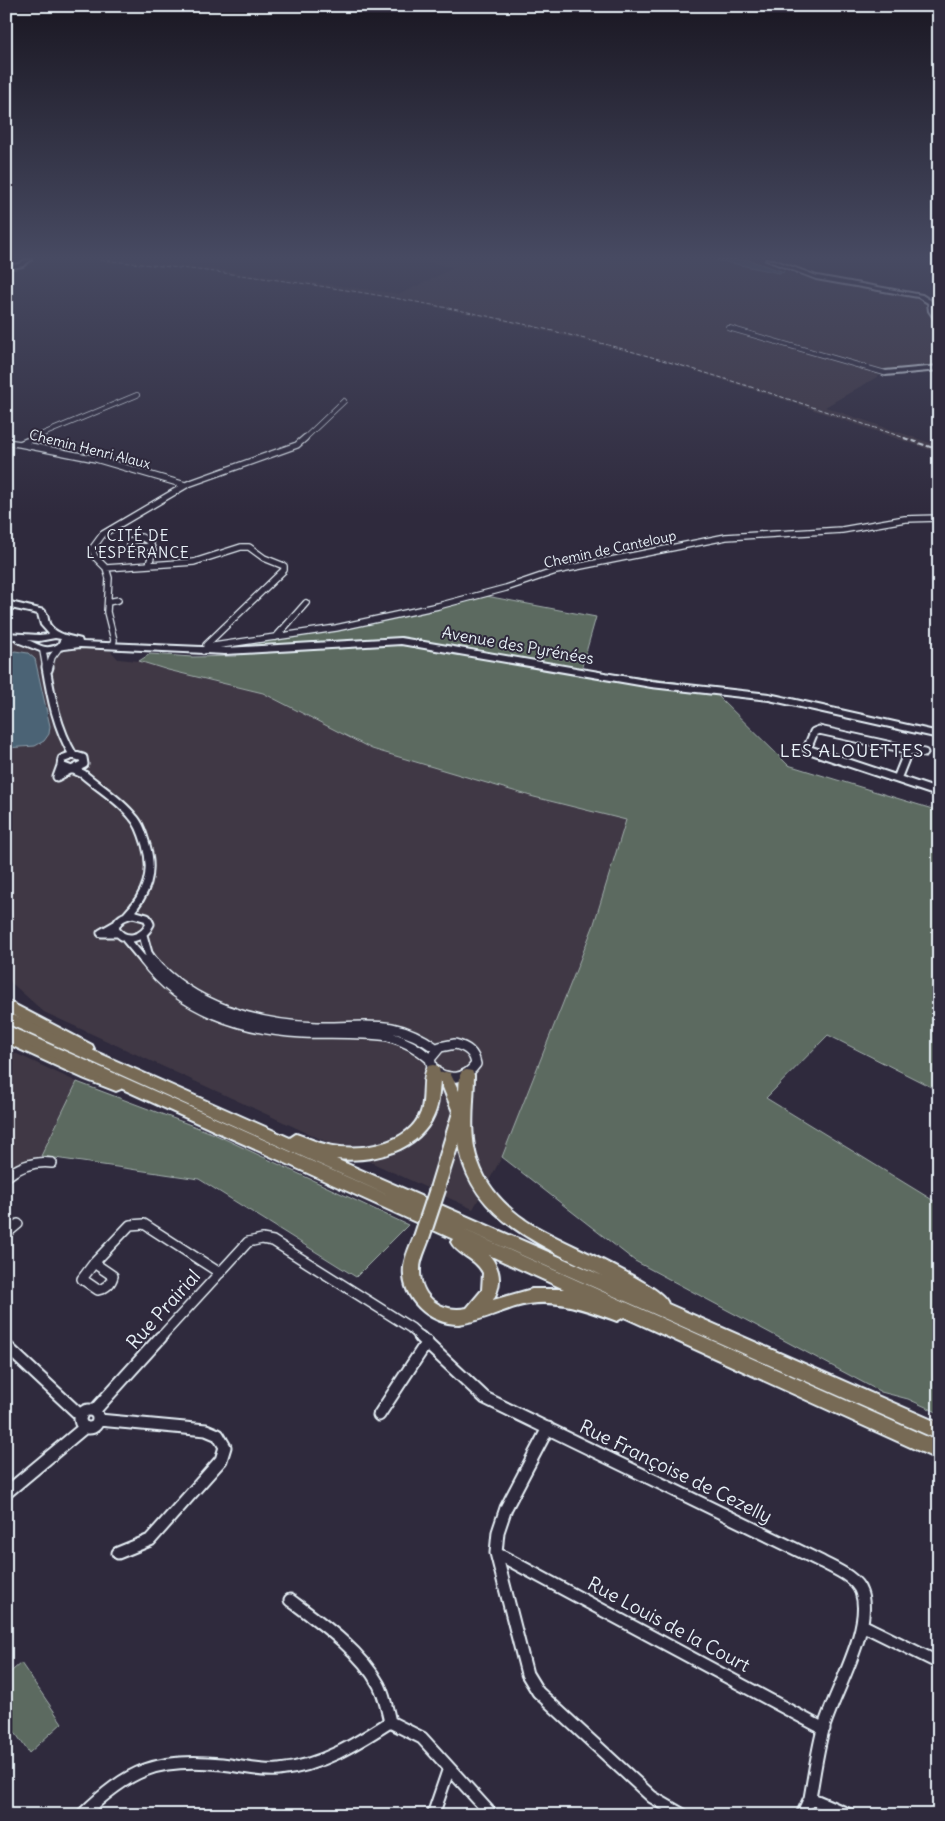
<svg xmlns="http://www.w3.org/2000/svg" width="945" height="1821" font-family="Delius,sans-serif">
	<style>
		.built { fill: #403945 }
		.green { fill: #5c6b61; stroke: #a2aeac }
		.water { fill: #4b6375; stroke: #8a9ca9 }
		.lines { fill: none; stroke-linecap: round; stroke-linejoin: round }
		.minor-far4-casing { stroke: #e8f1f8; stroke-width: 6 }
		.minor-far3-casing { stroke: #e8f1f8; stroke-width: 8 }
		.minor-far2-casing { stroke: #e8f1f8; stroke-width: 11 }
		.minor-far1-casing { stroke: #e8f1f8; stroke-width: 12 }
		.minor-casing { stroke: #e8f1f8; stroke-width: 15 }
		.tertiary-casing { stroke: #e8f1f8; stroke-width: 4 }
		.secondary-casing { stroke: #e8f1f8; stroke-width: 4 }
		.primary-casing { stroke: #e8f1f8; stroke-width: 4 }
		.trunk-casing { stroke: #e8f1f8; stroke-width: 4 }
		.minor-far4 { stroke: #2f2a3d; stroke-width: 4.5 }
		.minor-far3 { stroke: #2f2a3d; stroke-width: 5.5 }
		.minor-far2 { stroke: #2f2a3d; stroke-width: 7 }
		.minor-far1 { stroke: #2f2a3d; stroke-width: 9 }
		.minor { stroke: #2f2a3d; stroke-width: 11 }
		.tertiary { fill: #2f2a3d; fill-rule: evenodd }
		.secondary { fill: #2f2a3d; fill-rule: evenodd }
		.primary { fill: #776a54; fill-rule: evenodd }
		.trunk { fill: #776a54; fill-rule: evenodd }
		.rail-far1 { stroke: #e8f1f8; stroke-width: 1; stroke-dasharray: 4.5 2; stroke-linecap: butt }
		.rail { stroke: #e8f1f8; stroke-width: 2; stroke-dasharray: 5.5 2.5; stroke-linecap: butt }
		.trunk-bridge-casing { stroke: #e8f1f8; stroke-width: 19; stroke-linecap: butt }
		.trunk-bridge { stroke: #776a54; stroke-width: 15 }
		.labels { text-anchor: middle; dominant-baseline: central; stroke-width: 4; stroke-linejoin: round; paint-order: stroke }
		.far-street-label { font-size: 14px; fill: #e8f1f8; stroke: #2f2a3d }
		.far-neighbourhood-label { font-size: 15px; letter-spacing: 1px; fill: #e8f1f8; stroke: #2f2a3d }
		.street-label { font-size: 16px; fill: #e8f1f8; stroke: #2f2a3d }
		.neighbourhood-label { font-size: 18px; letter-spacing: 1px; fill: #e8f1f8; stroke: #2f2a3d }
		.near-street-label { font-size: 19px; fill: #e8f1f8; stroke: #2f2a3d }
	</style>
	<rect width="100%" height="100%" fill="#2f2a3d"/>
	<filter id="ink" filterUnits="userSpaceOnUse"><feTurbulence type="fractalNoise" baseFrequency=".02" numOctaves="2"/><feDisplacementMap in="SourceGraphic" scale="10" xChannelSelector="R" yChannelSelector="G"/><feConvolveMatrix kernelMatrix="1 2 1 2 8 2 1 2 1" color-interpolation-filters="sRGB"/></filter>
	<g filter="url(#ink)">
		<path class="built" d="M89,260h40l93,10 178,24 54,-26 -36,-8h337l44,16 70,13 49,6 10,7 7,19 4,4v47l-57,2 -57,33 114,39v7l-148,-51 -134,-43 -154,-38 -103,-21 -121,-19 -100,-13z
			M6,639l21,5 6,7 9,4 17,-2 8,-6 32,-2 10,4 9,10 21,2 29,9 95,23 109,56 162,48 92,23 -33,107 -91,230 -29,52 -429,-197 -38,-34v-98l2,-5 1,-39 -3,-2z
			M6,1049l71,33 -36,74 -35,11z"/>
		<path class="green" d="M481,595l115,22 -15,53 95,12 40,12 72,71 151,46v280l-111,-56 -62,63 173,106v209l-31,-14 -27,-7 -246,-131 -133,-104 91,-230 33,-107 -92,-23 -162,-48 -109,-56 -95,-23 -29,-9 11,-7 42,3 44,-1 7,-13 94,-15z
			M77,1082l135,51 196,92 -52,52 -157,-98 -158,-23z
			M21,1663l41,60 -33,30 -23,-34v-43z"/>
		<path class="water" d="M716,260h33l35,12 -5,1z
			M15,651l13,2 7,6 15,67 -1,8 -5,7 -9,5 -29,2v-94z"/>
		<g class="lines">
			<g class="minor-far4-casing">
				<path id="minor-far4" d="M729,328l156,45
					M31,439l106,-44
					M304,439l40,-38"/>
			</g>
			<g class="minor-far3-casing">
				<path id="minor-far3" d="M34,438l-14,6 76,15 89,26
					M6,442l14,2
					M149,564l4,-13 -3,-9 -9,-5 -11,5v4l21,1
					M106,568l88,-6 47,-15h8l15,11 20,8v4l-78,75 1,2
					M108,602l10,-2
					M276,637l30,-34
					M113,644l1,-4 -7,-28 2,-34 -3,-10 -11,-11 -3,-8 11,-15 85,-50 109,-39 8,-7
					M43,651l3,17
					M203,651l4,-4 129,-19 102,-22 68,-18 50,-17 170,-34 116,-7 63,-11 34,-1
					M49,668l3,-11 6,-8"/>
			</g>
			<g class="minor-far2-casing">
				<path id="minor-far2" d="M46,667c5,30 11,61 27,88
					M48,670l1,-3
					M924,753l-105,-23 -5,2 -7,17 132,44
					M73,755l10,3 1,6 -12,6 -11,-4 1,-7z
					M61,766l-4,11 13,-7
					M74,770l9,4c16,14 37,26 50,43 7,7 10,18 13,28 8,28 1,49 -19,70
					M897,779l12,-30
					M133,914l14,4 3,6c-7,15 -25,20 -35,5 2,-10 9,-13 18,-15z
					M115,925l-14,8h15
					M143,935l5,18 6,9
					M125,938l20,24"/>
			</g>
			<g class="minor-far1-casing">
				<path id="minor-far1" d="M144,960c37,50 99,70 159,73 28,1 56,-1 85,3 17,5 29,11 42,23
					M152,960c41,47 106,65 165,67 50,1 76,-10 120,22
					M455,1044c12,3 19,8 21,20 -11,16 -27,17 -43,6l-3,-11 10,-12z
					M6,1177c14,-11 28,-16 46,-14
					M6,1234l12,-10
					M94,1263l19,13c-2,8 -7,12 -15,14l-16,-11z
					M94,1263l36,-38 14,-1 76,49
					M160,1338l88,-96 14,-3 11,2 138,87 11,10"/>
			</g>
			<g class="minor-casing">
				<path id="minor" d="M420,1337l65,61 337,164c13,7 34,15 39,30 13,35 -28,102 -38,138 -6,22 -9,46 -13,68l40,17
					M6,1346l75,70
					M95,1410l66,-73
					M80 1419a9 9 0 1 1 18 0a9 9 0 1 1-18 0Z
					M379,1415l48,-73
					M99,1420l107,10 12,5 7,12 -4,13 -71,80 -32,13
					M548,1428l-42,80 -8,24 -2,21 31,121 11,18 114,105 31,18
					M6,1493l79,-66
					M496,1553l328,176
					M290,1600c31,23 70,50 89,85 6,12 8,25 11,37l32,16 70,77
					M862,1625l77,38
					M82,1815c46,-45 75,-58 140,-51 19,2 38,8 57,6 42,-4 77,-26 111,-48
					M433,1815l16,-47
					M802,1815l8,-17"/>
			</g>
			<g class="tertiary-casing">
				<path id="tertiary" d="M25,260h6l-8,6 -17,3v-3l13,-2z
					M766,260h8l43,16 105,19 11,7 6,17v7l-10,-15 -1,-8 -10,-6 -102,-18z
					M939,366v4l-54,5 -3,-2 3,-2z"/>
			</g>
			<g class="secondary-casing">
				<path id="secondary" d="M6,601l38,9c5,5 3,10 6,15 7,10 21,11 31,14l1,3 143,6 176,-10 250,43 118,13 170,38v6l-170,-38 -118,-13 -250,-43 -176,10 -145,-7 -16,2 -19,4 -28,-11 -1,-3h-10v-6l33,2 10,-1 -8,-9 -3,-11 -32,-7zM55,638l6,1 -3,5c-12,7 -18,1 -30,-4l11,1z"/>
			</g>
			<g class="primary-casing">
				<path id="primary" d="M6,1000l86,45 2,4 -2,4 -5,1 -5,-1 -76,-42z
					M6,1032l115,49 2,4 -2,4 -5,2 -31,-12 -79,-36z"/>
			</g>
			<g class="trunk-casing">
				<path id="trunk" d="M6,1012l284,126 6,-4c12,4 24,10 37,12 29,5 76,-2 88,-34 5,-14 0,-33 7,-46l5,-1 5,1 2,7 5,-1 5,1 9,18 1,-16 2,-4 5,-1 5,1 2,4c0,28 -6,60 4,87 8,24 27,44 47,58 23,17 140,64 143,84l271,119v17l-481,-213 481,215v18l-315,-143 -7,4c-34,-12 -65,-25 -102,-14 -19,6 -36,14 -56,17 -30,0 -58,-25 -55,-57 1,-11 7,-23 11,-33l6,-2 6,2 2,5c-3,10 -9,20 -9,30 -1,28 21,44 47,39l15,-18 1,-17c-7,-15 -26,-18 -32,-31l2,-3 -447,-203v-11l386,172 -386,-174zM440,1080l13,32 -23,76 3,4 5,2 5,-2 16,-50c8,76 85,105 144,134l-267,-117c37,4 83,-8 98,-44 5,-11 5,-23 6,-35zM489,1255l75,34h-32l-39,11c9,-16 8,-31 -4,-45z"/>
			</g>
			<use href="#minor-far4" class="minor-far4"/>
			<use href="#minor-far3" class="minor-far3"/>
			<use href="#minor-far2" class="minor-far2"/>
			<use href="#minor-far1" class="minor-far1"/>
			<use href="#minor" class="minor"/>
			<use href="#tertiary" class="tertiary"/>
			<use href="#secondary" class="secondary"/>
			<use href="#primary" class="primary"/>
			<use href="#trunk" class="trunk"/>
			<path class="rail-far1" d="M100,260c164,15 326,38 485,79 110,28 216,64 323,100"/>
			<path class="rail" d="M904,438l35,12"/>
			<g class="trunk-bridge-casing">
				<path id="trunk-bridge" d="M421,1239l17,-51"/>
			</g>
			<use href="#trunk-bridge" class="trunk-bridge"/>
		</g>
	</g>
	<linearGradient id="sky" x2="0" y2="1"><stop stop-color="#1a1722"/><stop offset="0.5" stop-color="#474a62"/><stop offset="1" stop-color="#474a62" stop-opacity="0"/></linearGradient>
	<rect width="945" height="515" fill="url(#sky)"/>
	<g class="labels">
		<g class="far-street-label">
			<text transform="translate(90 449) rotate(14)">Chemin Henri Alaux</text>
			<text transform="translate(610 549) rotate(-12)">Chemin de Canteloup</text>
		</g>
		<g class="far-neighbourhood-label">
			<text x="138" y="535">CITÉ DE<tspan x="138" dy="17">L'ESPÉRANCE</tspan></text>
		</g>
		<g class="street-label">
			<text transform="translate(518 645) rotate(10)">Avenue des Pyrénées</text>
		</g>
		<g class="neighbourhood-label">
			<text x="852" y="750">LES ALOUETTES</text>
		</g>
		<g class="near-street-label">
			<text transform="translate(163 1309) rotate(-48)">Rue Prairial</text>
			<text transform="translate(676 1471) rotate(26)">Rue Françoise de Cezelly</text>
			<text transform="translate(669 1624) rotate(28)">Rue Louis de la Court</text>
		</g>
	</g>
	<rect width="945" height="1821" fill="none" stroke="#2f2a3d" stroke-width="25"/>
	<rect x="12" y="12" width="920" height="1796" fill="none" stroke="#e8f1f8" stroke-width="2" filter="url(#ink)"/>
</svg>
